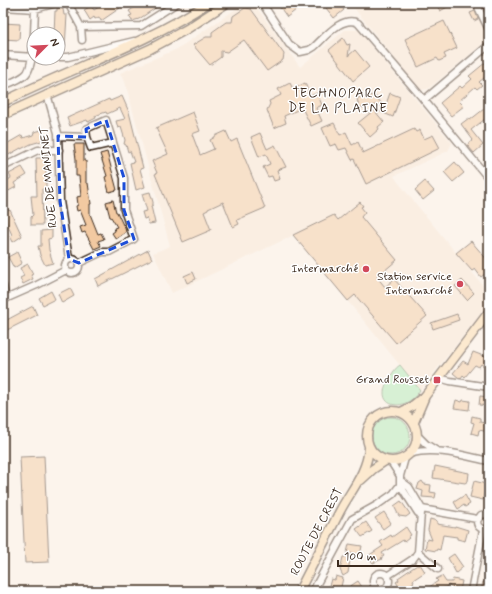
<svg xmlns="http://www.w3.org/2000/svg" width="492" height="594" font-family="Mynerve,sans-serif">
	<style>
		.built { fill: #f9e7d6 }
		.green { fill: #aaecb6; stroke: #728b6a }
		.building { fill: #f2c9a1; stroke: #3b2a1e }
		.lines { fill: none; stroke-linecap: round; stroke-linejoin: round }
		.minor-casing { stroke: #3b2a1e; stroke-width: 9 }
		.major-casing { stroke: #3b2a1e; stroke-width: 11 }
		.minor { stroke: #fff; stroke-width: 6 }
		.major { stroke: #fddcac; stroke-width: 8 }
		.marked { fill: none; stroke: #1d4ed8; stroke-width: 3; stroke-dasharray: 8 5; stroke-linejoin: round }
		.poi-dot { fill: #d1495b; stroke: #fff; stroke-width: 1.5 }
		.labels { text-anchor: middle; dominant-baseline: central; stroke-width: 3; stroke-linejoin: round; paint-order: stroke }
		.street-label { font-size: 12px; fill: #3b2a1e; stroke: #fff }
		.poi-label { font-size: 12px; fill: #3b2a1e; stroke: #fff; text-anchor: end }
		.neighbourhood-label { font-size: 13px; letter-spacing: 1px; fill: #3b2a1e; stroke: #fff }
	</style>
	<rect width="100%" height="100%" fill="#fcf4ec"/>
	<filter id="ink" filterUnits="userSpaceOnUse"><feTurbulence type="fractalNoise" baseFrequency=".025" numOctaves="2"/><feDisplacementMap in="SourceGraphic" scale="8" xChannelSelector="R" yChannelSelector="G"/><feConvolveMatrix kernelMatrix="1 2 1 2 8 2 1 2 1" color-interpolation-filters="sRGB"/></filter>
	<g filter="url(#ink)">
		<path class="built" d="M350,3h122l17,34v2l-61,50 -8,1z
			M242,5l15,3 43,59 45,-37h13l94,113 -4,8 -54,25 4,6 91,111v11l-69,86 -126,-155 -122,58 -19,-40 17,-7 -45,-164 -5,-9 57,-24z"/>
		<path class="green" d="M400,365l20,25c-15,25 -50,17 -30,-13 3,-4 5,-9 10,-12z
			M372 436a19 19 0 1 1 38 0a19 19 0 1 1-38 0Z"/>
		<path class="building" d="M105,3h12l3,5 -19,13 -2,-4 -4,2 -1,-2 -4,3 -6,-10 7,-4 3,4z
			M141,3h22l-24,16 -7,2 -3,-5 3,-1 -3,-4z
			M277,3h28l-18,14z
			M322,3h17l5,7 -10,8z
			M436,3h19l-15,8z
			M57,8l6,1 1,6h3l-2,33 -7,-1v-13h-4l1,-23h2z
			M245,8l6,1 33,45 -1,6 -16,11 -23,-31 -17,12 -6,-1v6l-11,8 -17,-20 13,-8h6v-5l14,-10h6l1,-6z
			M475,11l3,8 -4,2 -4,-8z
			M444,21l13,27 -13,6 2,4 -7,3 -2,-3 -19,9 -13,-28z
			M3,23l17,1 -1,16 -16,-1z
			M343,38l4,7 3,-1 -2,12 7,-6 14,17 -16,14 -24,-31z
			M486,62l3,4v8l-10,8 3,3 -5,4 -2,-2 -16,14 5,5 -13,10 -11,-13 20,-17 2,2 10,-9 -3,-3z
			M290,83l3,6 12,-6 5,13 7,-3 5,12 -6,3 6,13 -11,5 -9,-18 -18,8 2,7 -12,5 -7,-18 3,-6 -1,-3 12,-6 -3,-6z
			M390,93l10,4 -7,20 -19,-8 7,-5 -22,4 -2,-10 17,-3 11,12z
			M122,96l7,16 14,56 -3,1 5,18 -9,3 -6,-27 4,-1 -4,-11 -2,1 -2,-7 -2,-1 1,-4 -4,-13 -3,1 -2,-7 9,-2 -5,-11 -13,6 -1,-2 -6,2 -5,2 1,2 -8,4 -1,-2 -17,6 -3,-8 42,-19 1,2z
			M489,105v11l-18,14 12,15 -9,8 -7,-8 6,-5 -12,-16 8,-6 1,2z
			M374,110l10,12 -6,5 1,2 -9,8 -12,-14z
			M193,112l7,19 -8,3 8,21 14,-6 -4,-9 5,-3v-1l11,-5 5,11 6,-3 28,69 -28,12 2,4 -6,3 -10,-25 -15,7v1l-4,2 7,18 -28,12 -28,-68 2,-1 -5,-12 16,-7 -12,-26z
			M334,123l6,12 6,-3 6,13 6,-3 5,11 51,-24 2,3 4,-2 4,9 9,-4 7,13 -74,36 -12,-25 -2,1 -6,-12 -7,2 -3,-6 -6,2 -8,-18z
			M42,130l3,10 -14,4 -10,5v-1l-18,10v-12l19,-11 1,3 10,-3 1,-3z
			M260,133l7,16 8,-4 11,22 -9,3 3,9 -6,2 -2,-5 -4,1 -5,-10 7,-3 -4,-10 -7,3 -8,-20z
			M74,144h10v17h2v22h2l3,21h-1v10l8,20 3,-1 3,6 -6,2 3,5 -7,3 -9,-17 -3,1 -2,-6 6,-2 -6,-15 -3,1 -1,-5 2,-1 -1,-8 4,-1 -2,-20h-3v-17z
			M107,152l10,38 -8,2 -4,-15 2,-1 -7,-22z
			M36,158h10v31h-4l1,36h-12v-8l2,-2 -2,-19h6z
			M455,162l9,11 -11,9 -9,-10z
			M22,167l5,8 -13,8 2,4 -13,7v-11l8,-5 -2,-4z
			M425,181l9,10 -11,9 -8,-10z
			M150,192l3,10v3l-2,1 4,17 -6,1 -2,-6 -3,1 -2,-7 5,-1 -5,-17z
			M113,200l3,12h1l6,13 1,-1 2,8 -10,7 -4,-6 3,-2 -1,-3 3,-1 -6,-10h-1l-4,-15z
			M3,201l6,10 1,-1 12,26 -9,6 -3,-6 2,-1 -9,-21z
			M360,202l3,4 -2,1 4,5 -4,5 36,43 -20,17 8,10 9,-8 33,37 -31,27 -41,-48 -7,6 -55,-66 41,-20 4,5z
			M52,230v8l-4,1 1,11 4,13 -8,2 -5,-10 -2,-9h3v-15z
			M471,241l18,21v9l-8,6 -6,-8 -3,2 -16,-18z
			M148,250l4,9 -54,27 -3,-7z
			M17,252l5,11 -8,5 -6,-11z
			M28,264l5,10 -2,1 2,4 -10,5 -3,-6 4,-2 -4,-8z
			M193,272l3,7 -9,4 -3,-7z
			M462,280l12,13 -7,7 -12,-14z
			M70,288l4,8 -12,7 -4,-9z
			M51,291l4,8 -12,6 -4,-7z
			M33,306l4,9 -34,17v-10z
			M457,314l2,6 -26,9 -2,-6z
			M473,352l16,6 -4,9 -4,-3 -2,3 -4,-2 -10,12 -2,-2 -2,3h-2l-6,-5 10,-12 5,3z
			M480,396l9,1v9l-10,-1z
			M456,400l6,2 1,-2 7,1 -1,9 -15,-2z
			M472,416l8,2v4l9,2v8l-10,-2 -1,5 -7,-2 3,-10 -3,-1z
			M44,456l5,106 -24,1 -5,-106z
			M435,466l34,7 -1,8 -3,2 -32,-5z
			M422,481l2,3 7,1 -1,7 6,1 -1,5 -13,-1 1,-6 -6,-2 2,-6z
			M474,481l12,3 -3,16 -13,-3z
			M465,495l5,9 -5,3 -1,-2 -6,4 -4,-7z
			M401,501l9,13 -4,3 -7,-1 -5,-10z
			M384,512l7,11 -8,6 -8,-11z
			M430,519l7,2v3l18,3v-1l13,4 -3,11 -8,-2v-2l-14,-2 -3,15 -3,-1 -1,2 -11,-2 2,-10 5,1 -4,-10z
			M366,522l6,9 -10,6 -6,-8z
			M406,527l5,8 -3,2 1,1 -5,4 -1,-2 -3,2 -18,11 2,3 -3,2 1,1 -9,4 -5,-7 15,-10 -3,-4 11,-7 1,2z
			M349,544l13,2 -2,9 -9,-2 -3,20 -5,3 -3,-6 3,-13h3z
			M454,554l9,13 -7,6 -8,-15z
			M420,564l5,8 -12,8 1,2 -7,5 -1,-2 -5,4 -5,-7 3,-2 -1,-2 19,-13 1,1z
			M336,576l7,2 -3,13h-9l1,-5h-3l2,-7 4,1z
			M442,576l4,6h6l1,-3 9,2 -2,10h-6l-5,-6 -10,6h-9l-2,-3 10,-7 -2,-2z
			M358,581l4,6 -2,1 2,3h-10l-3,-4z
			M483,582l6,1v8h-8z"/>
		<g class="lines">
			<g class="minor-casing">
				<path id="minor" d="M68,3l13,24 1,13
					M262,3l27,41 11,8 9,-2 5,-3c11,-10 28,-32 44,-24l61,71 70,85
					M476,3l13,27
					M3,7l32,2 22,-6
					M81,27l60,-1 36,-23
					M3,55l31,2
					M58,57h10l66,-16
					M3,86c7,-3 16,-6 22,-11 10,-7 9,-53 10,-66
					M47,94l11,39 2,68 9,58
					M424,100l65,-55
					M58,136l29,1 4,11 22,-5
					M3,167l35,-17h21
					M65 266a7 7 0 1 1 14 0a7 7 0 1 1-14 0Z
					M79,263l23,-11h7l25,-13 -10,-29v-32l-18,-58 -20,9 1,8
					M3,286l3,13
					M3,300l34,-15 29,-15
					M439,378l11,3 39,6
					M418,436l8,8 11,7
					M412,453c25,-6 52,3 77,8
					M391,462l9,14
					M401,481l8,6 13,22 -1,4h-3l-18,-28v-9l5,-18
					M422,509l55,10
					M489,516l-4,-2 -4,1 -4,6c0,7 6,10 12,7
					M418,552l20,17
					M373 581a8 8 0 1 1 16 0a8 8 0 1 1-16 0Z
					M387,576l26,-17 5,-7 3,-39
					M313,591l39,-72 25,-14 16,-11 7,-9
					M471,591l12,-61"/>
			</g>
			<g class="major-casing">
				<path id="major" d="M3,102c68,-34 141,-57 205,-99
					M3,115l147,-66 37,-20 40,-26
					M367 436a25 25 0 1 1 50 0a25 25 0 1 1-50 0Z
					M401,412l10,-5 11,-9
					M414,422l11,-26 64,-84
					M361,480l12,-11 12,-8
					M299,591c14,-27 27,-53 41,-80 11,-21 27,-38 29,-63"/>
			</g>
			<use href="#minor" class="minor"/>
			<use href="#major" class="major"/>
		</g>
	</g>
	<path d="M0 0H492V594H0ZM106,120l18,58v32l10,29 -55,24 -10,-4 -9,-58 -2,-65 29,1 -1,-8z" fill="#fcf4ec" fill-opacity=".55" fill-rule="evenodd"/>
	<path class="marked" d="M106,120l18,58v32l10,29 -55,24 -10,-4 -9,-58 -2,-65 29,1 -1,-8z"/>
	<g class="poi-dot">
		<circle cx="366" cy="269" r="4"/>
		<circle cx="460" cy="284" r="4"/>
		<rect x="433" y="376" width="8" height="8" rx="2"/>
	</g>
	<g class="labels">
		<g class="street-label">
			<text transform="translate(49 177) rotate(-95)">RUE DE MANINET</text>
			<text transform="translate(317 532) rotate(-62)">ROUTE DE CREST</text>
		</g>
		<g class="poi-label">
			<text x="358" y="269">Intermarché</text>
			<text x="452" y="277">Station service<tspan x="452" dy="14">Intermarché</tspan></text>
			<text x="429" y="380">Grand Rousset</text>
		</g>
		<g class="neighbourhood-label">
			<text x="338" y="93">TECHNOPARC<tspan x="338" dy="15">DE LA PLAINE</tspan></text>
		</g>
	</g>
	<rect width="492" height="594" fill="none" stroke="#fff" stroke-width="16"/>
	<rect x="8" y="8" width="476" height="578" fill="none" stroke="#3b2a1e" stroke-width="1.5" filter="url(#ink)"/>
	<g transform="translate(46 46) rotate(66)"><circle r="19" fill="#ffffff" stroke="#b1aaa5"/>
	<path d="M0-3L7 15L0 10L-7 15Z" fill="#d1495b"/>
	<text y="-6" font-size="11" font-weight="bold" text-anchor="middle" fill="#3b2a1e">N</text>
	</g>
	<path d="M338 560v6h97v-6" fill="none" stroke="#3b2a1e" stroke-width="2"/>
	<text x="344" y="560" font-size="12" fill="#3b2a1e" stroke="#ffffff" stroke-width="3" paint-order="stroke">100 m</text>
</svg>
